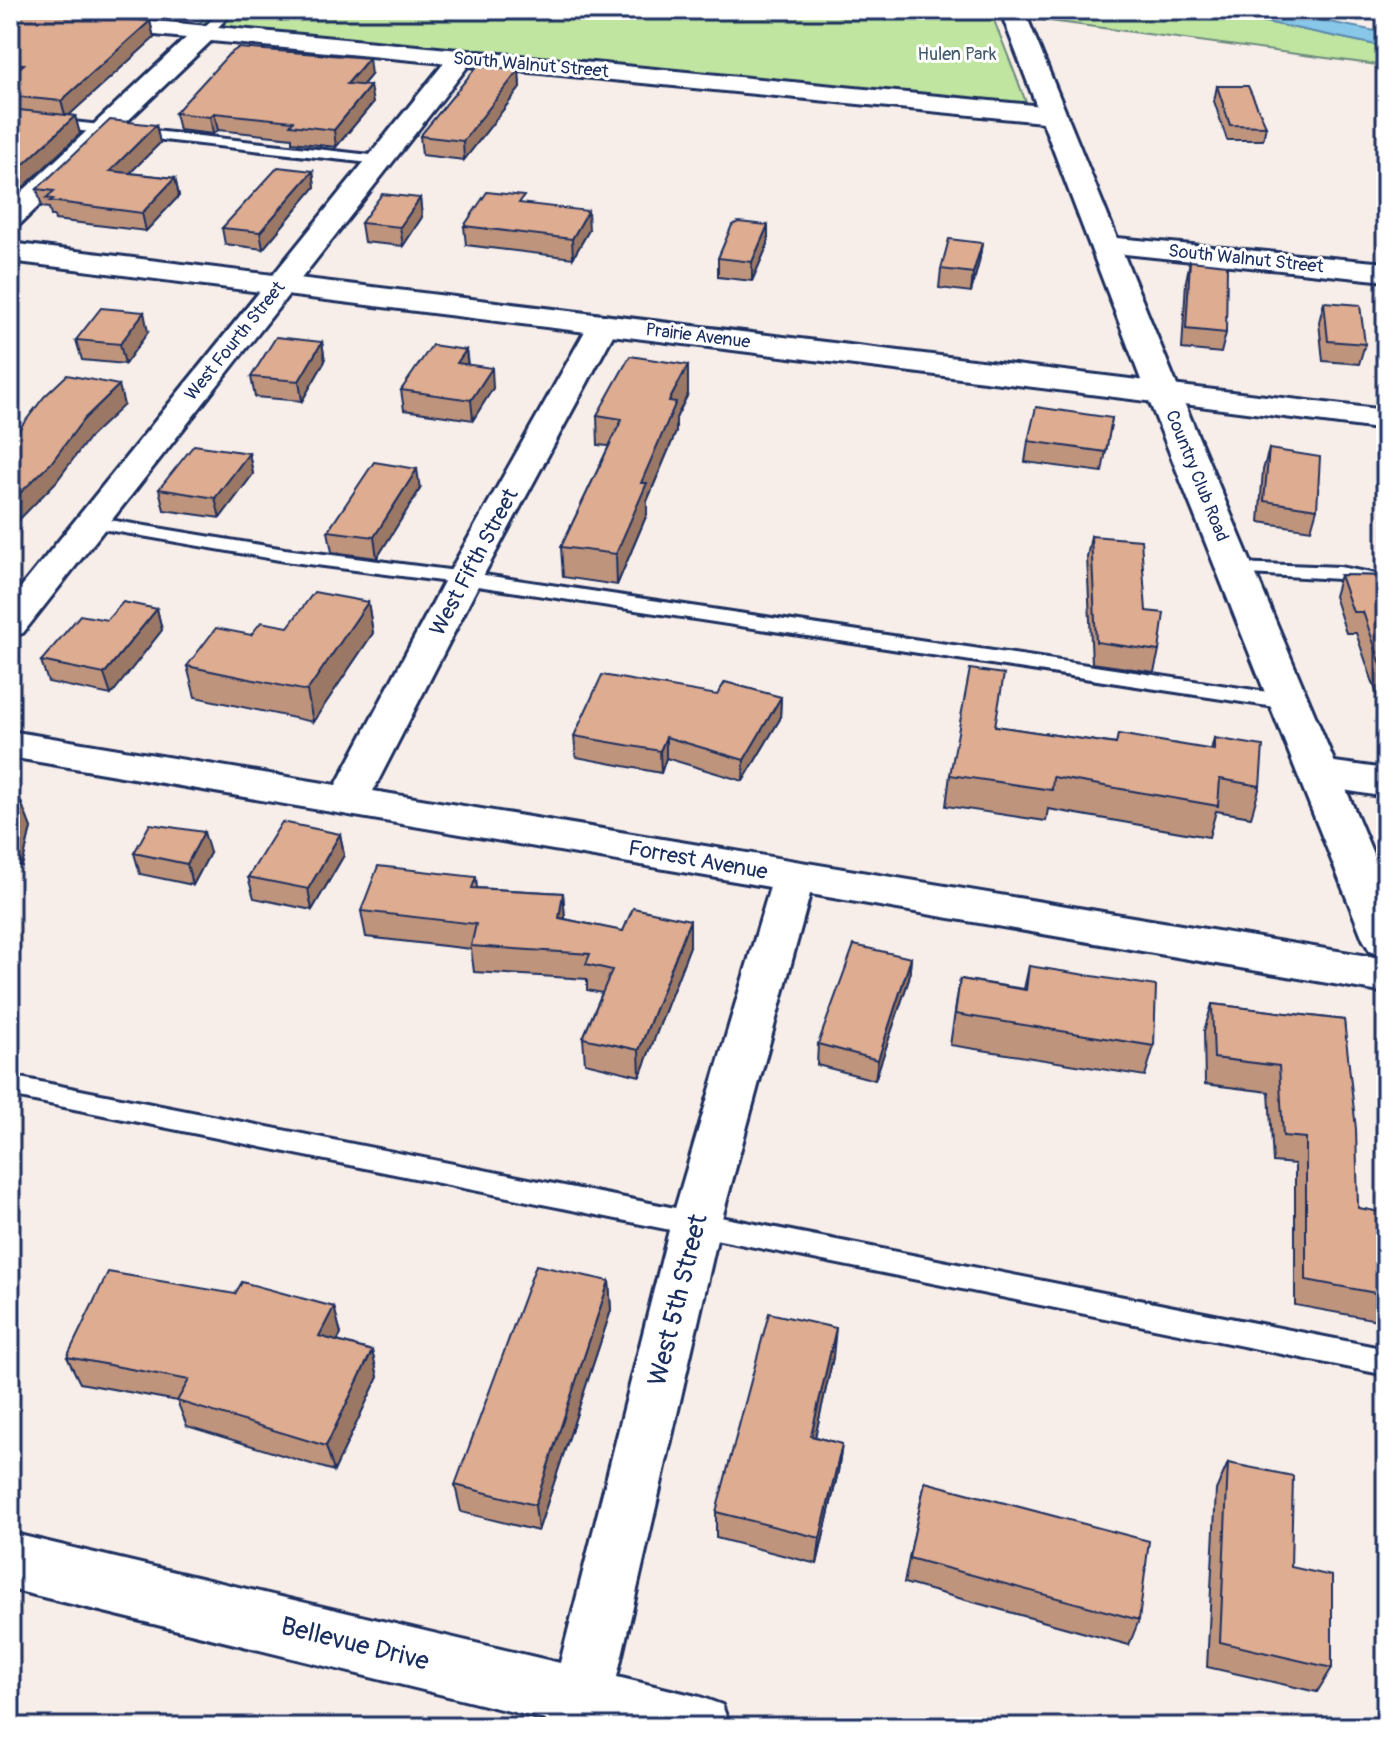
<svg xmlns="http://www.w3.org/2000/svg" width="1396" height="1737" font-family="Pangolin,sans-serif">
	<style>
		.green { fill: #bfe5a0; stroke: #6d8a7f; stroke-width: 2 }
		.water { fill: #88c7e8; stroke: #5c8ab1; stroke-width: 2 }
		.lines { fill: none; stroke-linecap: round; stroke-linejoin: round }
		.service-casing { stroke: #1b2f5e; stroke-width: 6 }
		.minor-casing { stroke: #1b2f5e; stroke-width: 6 }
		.tertiary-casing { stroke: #1b2f5e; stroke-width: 6 }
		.secondary-casing { stroke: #1b2f5e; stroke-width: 6 }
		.service { fill: #fff; fill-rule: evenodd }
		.minor { fill: #fff; fill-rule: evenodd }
		.tertiary { fill: #fff; fill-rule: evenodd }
		.secondary { fill: #fff; fill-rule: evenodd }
		.wall { fill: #bf947d; stroke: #1b2f5e; stroke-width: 2 }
		.shaded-wall { fill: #9b7866; stroke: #1b2f5e; stroke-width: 2 }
		.building { fill: #deac91; stroke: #1b2f5e; stroke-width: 2 }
		.labels { text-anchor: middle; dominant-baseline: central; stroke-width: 6; stroke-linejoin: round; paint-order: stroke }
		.far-park-label { font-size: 18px; fill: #445c6e; stroke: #fff }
		.far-street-label { font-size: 18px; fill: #1b2f5e; stroke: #fff }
		.street-label { font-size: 22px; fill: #1b2f5e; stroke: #fff }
		.near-street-label { font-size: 26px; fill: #1b2f5e; stroke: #fff }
	</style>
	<rect width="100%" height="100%" fill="#f8eee9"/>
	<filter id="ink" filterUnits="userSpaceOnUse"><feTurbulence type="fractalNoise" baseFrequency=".0125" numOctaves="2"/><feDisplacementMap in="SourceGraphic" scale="16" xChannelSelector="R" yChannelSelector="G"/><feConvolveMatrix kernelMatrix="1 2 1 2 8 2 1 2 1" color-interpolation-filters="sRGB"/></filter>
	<g filter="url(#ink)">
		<path class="green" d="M212,10h778l36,92 -7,3 -825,-77z
			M1033,10h175l178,37v19l-350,-47z"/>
		<path class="water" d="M1208,10h59l119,23v14z"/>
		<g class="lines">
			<g class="service-casing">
				<path id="service" d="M222,10h13l-26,26h-8v-6z
					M10,115l369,41 7,4 -7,4 -369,-41z
					M91,517l194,32 179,23 824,123 10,7 -10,7 -824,-125 -179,-23 -200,-35 -3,-4z
					M1235,563l105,4 46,9v12l-46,-9 -112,-6 -2,-4 2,-4z
					M10,1076l1376,273v26l-1376,-279z"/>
			</g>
			<g class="minor-casing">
				<path id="minor" d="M10,10h31l1012,97 9,3 4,5 -4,5 -9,3 -585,-57 -445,567 -13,4v-36l434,-538 -233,-22 -191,183 -10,2v-23l176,-165 -176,-17z
					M1106,237l280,26v18l-290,-30 -4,-6 4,-6z
					M604,315l11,3 4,6 -137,254 -109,213 1013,168v34l-576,-99 -89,328 -104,455 83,20 22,8 8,22h-185l1,-7 -536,-131v-56l550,130 111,-441 99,-335 -760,-130v-26l326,54 110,-207 143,-254 4,-6z
					M1163,384l223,26v20l-234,-30 -5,-7 5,-7z
					M1320,760l66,9v28l-80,-13 -6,-10 6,-10z"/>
			</g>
			<g class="tertiary-casing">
				<path id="tertiary" d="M10,243l1153,140 12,3 5,7 -5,7 -12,3 -1153,-142z"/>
			</g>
			<g class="secondary-casing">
				<path id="secondary" d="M1000,10h24l156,383 206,492v71l-16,-5 -7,-12 -217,-546z"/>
			</g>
			<use href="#service" class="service"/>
			<use href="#minor" class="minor"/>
			<use href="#tertiary" class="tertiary"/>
			<use href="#secondary" class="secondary"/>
		</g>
		<path class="wall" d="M10,10l140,11 4,17 -85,77 6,1 5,18 -70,66z
			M72,10h114l-11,10z
			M519,70l1,18 -56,72 -42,-5 -2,-19z
			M371,75l-8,10 10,18 -37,44 -44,-5v-4l-74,-8 -5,4 -34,-4 -4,-17z
			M1217,86l49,40 -3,14h-36l-13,-39z
			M156,125l4,18 -30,30 45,5 4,18 -33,35 -91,-11 -1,-4h-3l-2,-8 -7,-1 -5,-18z
			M313,171l2,16 -52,62 -38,-5 -3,-16z
			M420,198l2,19 -19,29 -39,-4 -3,-19z
			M524,204l65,26 -16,28 -107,-13 -2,-19z
			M768,225v19l-16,37 -34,-4v-19z
			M982,243l-3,19 -8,30 -32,-4 2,-19z
			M1190,261l36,72 -5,20 -39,-4 4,-68z
			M1324,302l41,42 -6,20 -36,-3 -4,-39z
			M148,332l-23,32 -43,-4 -6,-20z
			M322,342l3,19 -23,40 -47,-4 -4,-20z
			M466,350l2,15 25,23 -20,32 -69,-10 -3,-20z
			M688,365v29l-12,24v14l-29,69v13l-30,71 -54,-8 -2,-30 48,-101 -11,-1 -1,-30z
			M1112,418l-10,54 -77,-10 3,-21z
			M1269,449l48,60 -6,21 -52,-8 4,-52z
			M249,453l4,21 -33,44 -56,-8 -5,-21z
			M420,489l-43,69 -45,-6 -4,-21z
			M1091,536l55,75 13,40 -5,21 -62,-9 -5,-106z
			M1340,575l46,1v145l-30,-88h-10l-12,-37z
			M368,602l5,31 -60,89 -118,-25 -8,-31 64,-31 37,-8z
			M157,609l5,21 -51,65 -63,-13 -7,-21 66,-41z
			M717,695l64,2 -1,22 -37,62 -77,-23 -5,15 -85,-16 -2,-21z
			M996,726l120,18 95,6 3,-12 46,48 -9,31 -35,-6 -7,26 -161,-28 -2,12 -100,-15 4,-31z
			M10,798l11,4 10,26 -9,38 -12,-2z
			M340,834l4,21 -32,55 -58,-12 -6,-21z
			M134,853h76l-17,32 -53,-11z
			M476,877l1,11 86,5 2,26 125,27 -50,130 -55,-13 -2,-25 19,-45 -15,-3v-11l-113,-7 -3,-23 -105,-12 -5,-26z
			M911,958l-2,21 -34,101 -58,-15 1,-21z
			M1029,966l125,80 -9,30 -195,-31 10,-66 64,10z
			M1212,1004l132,16 14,188 28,5v101l-4,7 -87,-16v-141l-22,-2 -4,-70 -64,-8 -1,-53z
			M609,1281l2,29 -73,221 -77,-19 -6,-27z
			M235,1294l99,13 7,27 -4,7 35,10 6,26 -44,94 -147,-45 -10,-25 -97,-18 -13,-26z
			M833,1357l-18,80 27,7 -4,28 -21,92 -101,-26v-26z
			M1228,1463l63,104 41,101 -15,24 -110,-25 9,-177z
			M925,1482l214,138 -10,25 -225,-62z
			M1386,1617v87h-1l-2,-83z"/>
		<path class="shaded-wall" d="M173,10h13l-11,10z
			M150,21l4,17 -88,80 -5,-17z
			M369,58l2,17 -21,25 -3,-16z
			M519,70l1,18 -56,72 -1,-19z
			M370,86l3,17 -37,44 -2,-17z
			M214,113l4,17 -5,4 -3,-17z
			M75,116l5,18 -70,66v-23z
			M156,125l4,18 -46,46 -4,-18z
			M313,171l2,16 -52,62 -3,-17z
			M175,178l4,18 -33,35 -4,-18z
			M420,198l2,19 -19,29 -3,-19z
			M588,211l1,19 -16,28 -1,-19z
			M768,225v19l-16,37v-19z
			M982,243l-3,19 -8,30 2,-19z
			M144,312l4,20 -23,32 -5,-20z
			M10,316l7,26 -7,8z
			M322,342l3,19 -23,40 -3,-20z
			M466,350l2,20 -11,-7z
			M688,365v29l-12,24v14l-29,69v13l-30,71 -1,-31 53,-153z
			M492,368l1,20 -20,32 -2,-20z
			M119,385l5,20 -35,33 -33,44 -46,47v-26l74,-84z
			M249,453l4,21 -33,44 -5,-20z
			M417,469l3,20 -43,69 -3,-21z
			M10,529l6,20 -6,10z
			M368,602l5,31 -60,89 -6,-31z
			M157,609l5,21 -51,65 -7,-21z
			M781,697l-1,22 -37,62 1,-21z
			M666,737v21l-5,15 -1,-22z
			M21,802l10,26 -9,38 -10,-27z
			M204,832l6,21 -17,32 -6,-21z
			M340,834l4,21 -32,55 -4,-21z
			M563,893l2,26 -6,-1z
			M690,920v26l-50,130 -1,-26z
			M911,958l-2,21 -34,101 3,-20z
			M10,1273l4,8 -4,6z
			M609,1281l2,29 -73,221 -3,-26z
			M334,1307l7,27 -15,28 -7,-26z
			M836,1328l-3,29 -24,107 2,-28z
			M372,1351l6,26 -44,94 -8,-25z
			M842,1444l-4,28 -21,92 3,-26z
			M12,1713l11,14h-12l-1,-1v-8z"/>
		<path class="building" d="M10,10h25l115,11 -89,80 -51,-5v-20l14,-12 -14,-1z
			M238,48l131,10 -22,26 23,2 -36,44 -44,-5 3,-4 -79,-8 -4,4 -35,-4 53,-58z
			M478,65l41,5 -56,71 -43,-5z
			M1217,86h31l18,40 -36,-1z
			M10,109l65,7 -65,61z
			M110,120l46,5 -46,46 65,7 -33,35 -92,-12 3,-2 -7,-1 8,-7 -17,-2z
			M278,167l35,4 -53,61 -38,-4z
			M487,192l37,4 -5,7 69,8 -16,28 -108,-13z
			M382,194l38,4 -20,29 -39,-4z
			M738,222l30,3 -16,37 -34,-4 14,-33z
			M949,239l33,4 -9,30 -32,-4z
			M1190,261l37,4 -1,68 -40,-4z
			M1324,302l36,3 5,39 -37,-3z
			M101,308l43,4 -24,32 -44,-4z
			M276,337l46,5 -23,39 -48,-4z
			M432,345l34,5 -9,13 35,5 -21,32 -70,-10z
			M630,356l58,9 -19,36 7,1 -35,81h6l-31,71 -55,-7 61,-128 -25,-4z
			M67,375l52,10 -35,34 -33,44 -41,40v-62l34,-44z
			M1036,407l76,11 -6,34 -78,-11z
			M194,445l55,8 -34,45 -56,-9z
			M1269,449l51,8 -3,52 -53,-8z
			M374,462l43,7 -43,68 -46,-6z
			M1091,536l50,4 5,71 18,2 -5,38 -63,-9z
			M1340,575l46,1v103l-23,-67h-10z
			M314,592l54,10 -61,89 -120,-25 29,-38 35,7 10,-13 27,5z
			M123,602l34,7 -53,65 -63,-13 39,-46 27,5z
			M970,669l34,5 -9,52 121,18 2,-10 96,16v-12l49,8 -3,40 -40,-7 -2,27 -165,-29 -1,13 -102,-15z
			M602,675l115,20 8,-13 56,15 -37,63 -78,-23 -6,14 -86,-15z
			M10,798l11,4 -9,37h-2z
			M282,822l58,12 -32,55 -60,-12z
			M150,824l54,8 -17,32 -53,-11z
			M378,866l98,11 -4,11 91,5 -4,25 64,13 10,-23 57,12 -51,130 -56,-12 29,-68 -26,-6 4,-10 -119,-8 5,-22 -115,-13z
			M854,945l57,13 -33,102 -60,-16z
			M1029,966l127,20 -2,60 -199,-32 5,-35 66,11z
			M1212,1004l132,16 12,109 2,79 28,5v82l-80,-15v-142l-23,-2 -4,-70 -65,-8z
			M536,1265l73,16 -74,224 -80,-20z
			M108,1272l127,22 7,-12 92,25 -15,29 53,15 -46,95 -149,-45 12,-21 -122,-23z
			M769,1313l67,15 -25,108 31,8 -22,94 -104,-26z
			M1228,1463l65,13 -2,91 41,9v92l-112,-26z
			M925,1482l224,59 -10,79 -230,-62z"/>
	</g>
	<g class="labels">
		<g class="far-park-label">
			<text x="957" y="54">Hulen Park</text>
		</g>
		<g class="far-street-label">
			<text transform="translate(531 65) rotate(5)">South Walnut Street</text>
			<text transform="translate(1246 259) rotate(6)">South Walnut Street</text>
			<text transform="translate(698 336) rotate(7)">Prairie Avenue</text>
			<text transform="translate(235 341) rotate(-51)">West Fourth Street</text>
			<text transform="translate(1197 476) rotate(68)">Country Club Road</text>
		</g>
		<g class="street-label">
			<text transform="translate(474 562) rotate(-62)">West Fifth Street</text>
			<text transform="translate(698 860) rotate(10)">Forrest Avenue</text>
		</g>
		<g class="near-street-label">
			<text transform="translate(678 1300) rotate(-76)">West 5th Street</text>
			<text transform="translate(355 1644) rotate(14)">Bellevue Drive</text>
		</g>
	</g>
	<rect width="1396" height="1737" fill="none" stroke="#fff" stroke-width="40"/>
	<rect x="20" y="20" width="1356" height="1697" fill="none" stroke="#1b2f5e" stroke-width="3" filter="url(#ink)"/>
</svg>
